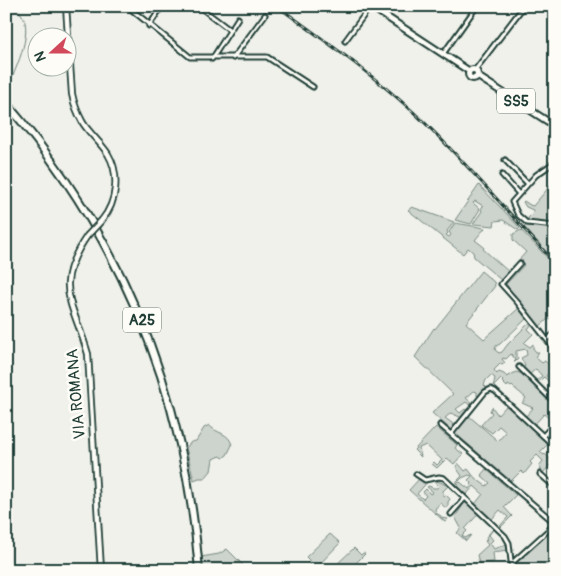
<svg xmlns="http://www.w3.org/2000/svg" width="561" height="576" font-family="Pangolin,sans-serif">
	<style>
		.green { fill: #cdd3cd; stroke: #768880 }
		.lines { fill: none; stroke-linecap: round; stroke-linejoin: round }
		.stream { stroke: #6c8077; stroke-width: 1 }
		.street-casing { stroke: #1f3d34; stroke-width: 7 }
		.secondary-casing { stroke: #1f3d34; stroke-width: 8 }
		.primary-casing { stroke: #1f3d34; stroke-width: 9 }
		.highway-casing { stroke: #1f3d34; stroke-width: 10 }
		.street { stroke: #fdfcf7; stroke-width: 3 }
		.secondary { stroke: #fdfcf7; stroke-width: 4.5 }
		.primary { stroke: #fdfcf7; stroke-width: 5 }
		.highway { stroke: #fdfcf7; stroke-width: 6 }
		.rail-casing { stroke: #1f3d34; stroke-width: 3 }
		.rail { stroke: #fdfcf7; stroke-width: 1; stroke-dasharray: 4; stroke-linecap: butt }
		.secondary-bridge-casing { stroke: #1f3d34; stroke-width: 8; stroke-linecap: butt }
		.secondary-bridge { stroke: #fdfcf7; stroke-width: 4.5 }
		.labels { text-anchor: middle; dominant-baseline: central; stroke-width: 5; stroke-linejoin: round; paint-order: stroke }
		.shield { fill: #fdfcf7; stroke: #62766e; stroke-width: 1 }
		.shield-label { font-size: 15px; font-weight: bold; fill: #1f3d34 }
		.street-label { font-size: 16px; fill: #1f3d34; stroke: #fdfcf7 }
	</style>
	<rect width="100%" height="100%" fill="#f0f1eb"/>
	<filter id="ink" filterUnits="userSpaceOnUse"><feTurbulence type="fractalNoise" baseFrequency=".02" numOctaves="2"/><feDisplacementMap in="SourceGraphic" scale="10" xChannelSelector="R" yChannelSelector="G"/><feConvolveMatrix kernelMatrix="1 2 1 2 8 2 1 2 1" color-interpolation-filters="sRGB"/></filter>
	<g filter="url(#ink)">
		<path class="green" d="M555,180v24l-3,3 3,3v14h-13l-13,-3 -1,-3 5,-5v-3l-7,-3 -3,-5 1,-1 6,4 3,1z
			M479,185l41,43 -2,2 -15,-10 -8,1 -1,5 -21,-2 9,-13 -1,-2 2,-3 -8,-5 -2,2 7,6 -9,15 -16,-4z
			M412,207l42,15 -7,9 1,2 -2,2 3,2 2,-2 -2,-3 6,-9 30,5 -10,12 9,7 -1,2 27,24 -7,7h-2l-27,-23 -1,-5 -5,-4 -5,6 -55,-44z
			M527,225l28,3v25l-4,4 -27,-30z
			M521,230l34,36v46l-3,2 2,2 -4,4 -2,-1 -9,8 -33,-43 18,-19 -5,-5 7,-8 -13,-12v-6z
			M481,271l13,11 1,4 -29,37 18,16 35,-31 7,11 -26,25 -4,2 -1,4 4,3 3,-1 6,-8 22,-22 2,2 -4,5 5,5 -9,9 6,4 3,-3v4l3,4h3l-4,5 7,6 3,-2 7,7 -6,8 9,8v14l-7,-9 4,-4 -8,-8 -6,5 -2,-1 6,-5 -6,-7 -6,5 -7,-6 2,-2 -4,-8 6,-3 -1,-6 -10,2v5l2,3 -3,3h-1l2,-2 -5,-6 -5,5 -3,-1 -1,1 3,4 -3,2 -2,-1 -6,6 3,4 2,-2 5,2 3,3 9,-5 7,2 32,30v14l-3,3 -8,-7 -10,11 -9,-8 8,-9 -11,-5 4,-5 -14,-12 -1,1 -3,-2 -1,2 -5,-5 1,-1 -2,-2 -8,8 2,-9 -4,-3 -5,5 -2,5 2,2 -7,10 -2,-1v-4l-3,-1 -8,7 7,6 -1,3 -6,-5 -10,7 4,4 5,-4 3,2 -6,7 -11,-5 -6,5 7,5 2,5 -3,2 -19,-17 21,-19 -38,-37 19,-29 1,1z
			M507,405l41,39 -8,8 4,3 1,-1 5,5 5,-5v16l-5,-5 -7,8 -4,-7 4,-5 -6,-6 -7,7 2,2 -8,10 -3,-3 -10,10 -56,-48 14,-17 29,25 8,-9 -7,-6 -7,7 -11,-8 11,-12 -2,-2 2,-4 6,8z
			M209,425c7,9 20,7 23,20l-5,10 -4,3 -2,-2 -8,3 -2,12 -6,7h-6l-5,2 -8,-32 5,-6 5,-1 8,-13z
			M436,427l21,18 -2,3 8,6 -9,10 -7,-6 -10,10 -5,-4 2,-2 3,3 5,-5 -16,-15 -7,3 2,9 -7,-7z
			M458,463l7,8 3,-2 7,9 11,8 4,-3 -9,-8 5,-6 30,26 -12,12 8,9 -11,11 -1,-1 8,-9 -8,-7 -8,9 -17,-15 8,-10 -9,-8 -8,9 -10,-9 4,-4 9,7 3,-5 -4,-4 4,-4 -3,-1 -7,3 -7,7 -1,-1 8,-8 -6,-9z
			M420,478l9,2 -12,14 6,5 3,-3 -3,-4 3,-3 4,5 3,-2 -6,-5 2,-1 4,2h4l2,-2 -3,-3 2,-2 10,5 -5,5v5l3,-1 4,4 -2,3v4l-2,2 -6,-5 -5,6 1,4 5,3v2l7,1 -3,3 -36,-32z
			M465,502h3l11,11 -14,16 2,2 -5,5 3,2 6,-3 -5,6 -9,-8 4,-5 -6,-11z
			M494,528l-5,7 4,5 -3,3 4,6 13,-5 1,6 -15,2 1,10 -15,1 -2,-8 11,-10 -3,-4 2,-2 -1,-2z
			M554,529l1,41h-40v-5l3,-4z
			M330,534l10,9 -26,27h-9l7,-7 -6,-6z
			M354,548l7,7 2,-2 2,1 -16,16h-11l-3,-4z
			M227,549l16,16 -1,5h-39l-2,-13 18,-3z"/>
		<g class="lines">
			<path class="stream" d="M6,91c8,-18 28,-58 16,-76 -2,-3 -5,-6 -8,-9"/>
			<g class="street-casing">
				<path id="street" d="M127,6l63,51h77l46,30
					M203,6l-2,2 29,22
					M149,26l13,-20
					M345,41l25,-34
					M443,54l34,-48
					M233,58l32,-43
					M212,59l26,-41
					M475,70l49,-64
					M505,160l23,24
					M555,162l-19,13 -24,27 6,13 9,8 28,3
					M502,175l17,19
					M520,263l-19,21 17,19 37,47
					M547,340l8,-7
					M519,367l36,36
					M440,425l115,98
					M451,434l34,-42 6,-3 4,2 60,56
					M543,436l12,-13
					M416,474l9,6 14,-3 5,1 61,58 4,7 3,27
					M540,474l15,13
					M451,514l14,-16
					M512,563l43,-39"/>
			</g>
			<g class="secondary-casing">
				<path id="secondary" d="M66,6l6,88c2,11 6,20 11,29 7,11 18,20 25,31 12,20 9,48 -6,66
					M87,236c-35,51 -14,66 1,118l13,216"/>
			</g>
			<g class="primary-casing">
				<path id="primary" d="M370,6l99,65
					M468.5 74a4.5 4.5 0 1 1 9 0a4.5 4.5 0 1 1-9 0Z
					M477,76l78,50"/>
			</g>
			<g class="highway-casing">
				<path id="highway" d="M6,103c116,134 179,290 193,467"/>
			</g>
			<use href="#street" class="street"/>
			<use href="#secondary" class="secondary"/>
			<use href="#primary" class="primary"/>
			<use href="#highway" class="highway"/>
			<g class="rail-casing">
				<path id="rail" d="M277,6c51,37 104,74 149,118 45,44 86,93 129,139"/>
			</g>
			<use href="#rail" class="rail"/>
			<g class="secondary-bridge-casing">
				<path id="secondary-bridge" d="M87,236l15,-16"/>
			</g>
			<use href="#secondary-bridge" class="secondary-bridge"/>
		</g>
	</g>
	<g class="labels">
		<g class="shield">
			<rect x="497" y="88.5" width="38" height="25" rx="4"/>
			<rect x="123" y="307.5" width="38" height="25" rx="4"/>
		</g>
		<g class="shield-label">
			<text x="516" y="101">SS5</text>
			<text x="142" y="320">A25</text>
		</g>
		<g class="street-label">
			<text transform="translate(76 394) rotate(-95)">VIA ROMANA</text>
		</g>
	</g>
	<rect width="561" height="576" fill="none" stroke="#fdfcf7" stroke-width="25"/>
	<rect x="12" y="12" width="536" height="551" fill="none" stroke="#1f3d34" stroke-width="2" filter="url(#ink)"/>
	<g transform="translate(52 52) rotate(249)"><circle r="24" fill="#fdfcf7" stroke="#a4b0a9"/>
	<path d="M0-4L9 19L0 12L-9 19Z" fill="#d1495b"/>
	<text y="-8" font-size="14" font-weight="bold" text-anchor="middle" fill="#1f3d34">N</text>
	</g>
</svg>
